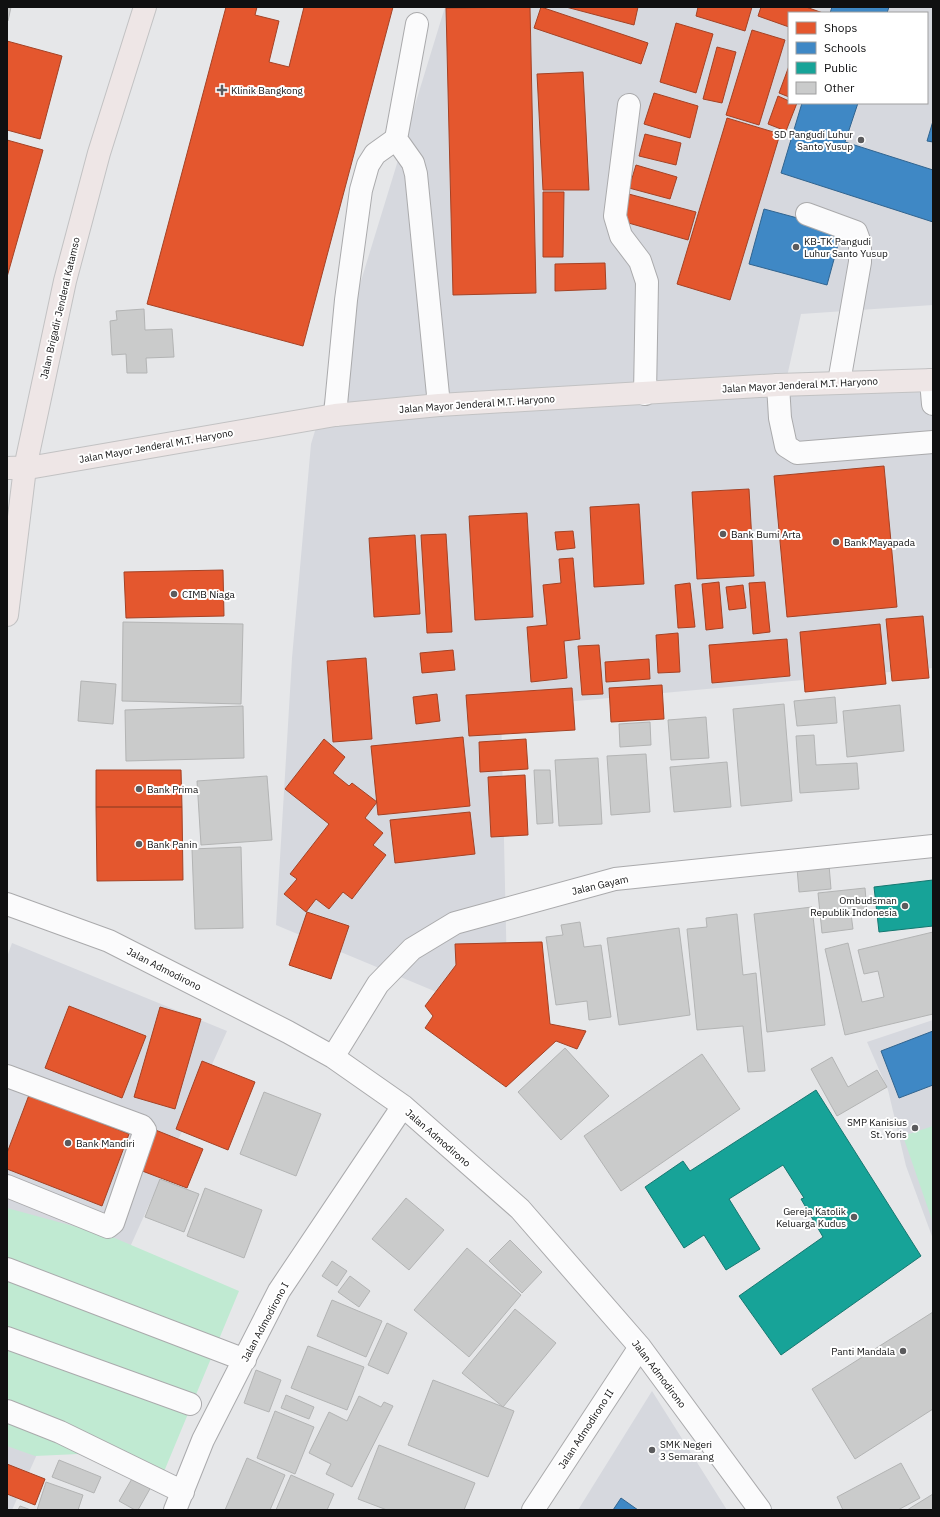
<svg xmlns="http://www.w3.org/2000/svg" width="940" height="1517" font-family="'IBM Plex Sans',sans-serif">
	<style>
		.built { fill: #d6d8de; fill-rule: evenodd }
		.green { fill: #c0ead2 }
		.shops { fill: #e4572e; stroke: #a44225 }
		.schools { fill: #3f88c5; stroke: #31648f }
		.public { fill: #17a398; stroke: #157770 }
		.building { fill: #cacbcb; stroke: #b3b4b4 }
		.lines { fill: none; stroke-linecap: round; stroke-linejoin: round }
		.minor-casing { stroke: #aaaaac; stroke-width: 24 }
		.major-casing { stroke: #c2c2c3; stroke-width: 24 }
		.minor { stroke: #fbfbfc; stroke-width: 22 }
		.major { stroke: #eee6e6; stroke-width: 22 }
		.poi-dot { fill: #5b5b5d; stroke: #fff; stroke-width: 1.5 }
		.labels { text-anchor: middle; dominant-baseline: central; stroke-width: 4; stroke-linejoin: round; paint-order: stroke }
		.poi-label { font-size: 10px; fill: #101011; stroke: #fff; text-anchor: start }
		.street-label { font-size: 10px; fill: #101011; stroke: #fff }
	</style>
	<rect width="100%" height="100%" fill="#e6e7e9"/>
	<path class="built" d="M445,7h488v298l-132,9 -17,76 149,-5v283l-432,40 6,266 -13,42 -218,-91 16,-267 19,-214zM789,13h138v90h-138z
		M12,943l215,88 -215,479h-5v-553z
		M933,1020v219l-27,-73 -18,-76 -21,-48z
		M652,1391l75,119h-149z"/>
	<path class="green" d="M933,1126v97l-30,-87z
		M7,1208l103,28 129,55 -76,183 -63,-21 -65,3 -28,-10z"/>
	<path class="shops" d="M226,7h31l-2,8 24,6 -10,41 20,5 15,-60h89l-90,339 -156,-42z
		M530,7l6,286 -83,2 -7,-287z
		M541,7l107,36 -7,21 -107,-36z
		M566,7h72l-4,18z
		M698,7h54l-7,24 -49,-15z
		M761,7h45l17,6h-34v14l-31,-11z
		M676,23l37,11 -17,59 -36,-11z
		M752,30l33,10 -26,85 -33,-10z
		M7,41l55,15 -22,83 -33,-9z
		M717,47l19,5 -14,51 -19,-4z
		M789,66v31l-10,-4z
		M583,72l6,118h-46l-6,-116z
		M654,93l44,13 -8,32 -46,-14z
		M778,96l11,5v2h8l-11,28 -18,-7z
		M727,118l53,16 -50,166 -53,-16z
		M645,134l36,9 -5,22 -37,-9z
		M7,140l36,10 -36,127z
		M636,165l41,12 -7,22 -41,-11z
		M543,192h21l-1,65h-20z
		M625,193l71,19 -8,28 -70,-20z
		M605,263l1,26 -51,2v-27z
		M884,466l13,141 -110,10 -13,-141z
		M749,489l5,87 -57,3 -5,-87z
		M639,504l5,80 -50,3 -4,-80z
		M527,513l6,104 -58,3 -6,-104z
		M573,531l2,17 -18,2 -2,-18z
		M446,534l6,98 -25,1 -6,-98z
		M415,535l5,79 -46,3 -5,-79z
		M573,558l7,81 -16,2 3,37 -36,4 -4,-55 20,-2 -4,-40 18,-2 -2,-24z
		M223,570l1,46 -98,2 -2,-46z
		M719,582l4,46 -17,2 -4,-46z
		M765,582l5,50 -17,2 -4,-51z
		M690,583l5,44 -17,1 -3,-43z
		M743,585l3,23 -17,2 -3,-23z
		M923,616l6,62 -37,3 -6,-62z
		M880,624l6,60 -81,8 -5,-60z
		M678,633l2,39 -22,1 -2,-38z
		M787,639l3,37 -78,7 -3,-38z
		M599,645l4,49 -21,1 -4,-49z
		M453,650l2,20 -33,3 -2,-20z
		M366,658l6,81 -39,3 -6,-81z
		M649,659l1,20 -44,3 -1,-20z
		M662,685l2,34 -53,3 -2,-34z
		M572,688l3,42 -106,6 -3,-41z
		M437,694l3,27 -24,3 -3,-27z
		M463,737l7,69 -92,9 -7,-69z
		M324,739l21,18 -12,16 16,13 3,-3 25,19 -12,16 18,15 -10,12 13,10 -34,44 -9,-7 -14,17 -13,-10 -10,13 -22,-18 13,-15 -7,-5 39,-50 -44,-35z
		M526,739l2,30 -48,3 -1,-30z
		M96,770h85l1,37h-86z
		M525,775l3,60 -37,2 -3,-60z
		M96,807h86l1,73 -86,1z
		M470,812l5,42 -80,9 -5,-43z
		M307,912l42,14 -18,53 -42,-14z
		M542,942l8,82 36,7 -9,18 -21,-8 -50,46 -81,-59 8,-12 -8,-10 31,-41 -1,-21z
		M69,1006l77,30 -24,62 -77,-30z
		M160,1007l41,12 -26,90 -41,-12z
		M202,1061l53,21 -27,68 -52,-21z
		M29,1095l100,39 -27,72 -95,-37v-16z
		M153,1129l50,20 -16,39 -50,-19z
		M7,1464l38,15 -10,26 -28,-11z"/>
	<path class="schools" d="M832,7h57l-2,6h-57z
		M802,103h56l-13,39 88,28v52l-152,-49z
		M933,121v21l-6,-1z
		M764,209l78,21 -15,55 -78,-21z
		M933,1031v54l-34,13 -18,-47z
		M621,1498l17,12h-25z"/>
	<path class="public" d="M933,880v46l-54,6 -5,-45z
		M816,1090l105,166 -140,99 -42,-59 84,-59 -22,-38 3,-1 -21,-33 -54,34 31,50 -34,21 -22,-35 -20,13 -39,-61 38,-26 7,10z"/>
	<path class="building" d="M7,7h4l-3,14h-1z
		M144,309l1,21 27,-1 2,28 -28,1 1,15h-20l-1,-19 -14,1 -2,-34 7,-1 -1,-9z
		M123,622l120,2 -2,80 -119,-3z
		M81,681l35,3 -3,40 -35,-3z
		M835,697l2,26 -40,3 -3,-25z
		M784,704l8,97 -51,5 -8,-97z
		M900,705l4,46 -57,6 -4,-46z
		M243,706l1,52 -118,3 -1,-51z
		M706,717l3,41 -38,2 -3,-40z
		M650,722l1,23 -31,2 -1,-23z
		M814,735l2,30 41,-2 2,26 -59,4 -4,-57z
		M646,754l4,58 -39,3 -4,-59z
		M598,758l4,66 -43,2 -4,-66z
		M727,762l4,45 -57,5 -4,-45z
		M534,770h16l3,53 -16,1z
		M267,776l5,64 -71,5 -4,-64z
		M241,847l2,81 -48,1 -3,-80z
		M829,865l2,24 -32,3 -2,-24z
		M865,888l2,24 -16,2 2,15 -31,4 -4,-40z
		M812,907l13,118 -58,7 -13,-118z
		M737,914l6,61 13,-2 9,98 -17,1 -5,-46 -46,4 -10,-101 20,-2 -1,-9z
		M580,922l4,25 17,-2 10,72 -22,3 -2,-19 -31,4 -10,-68 17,-2 -2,-10z
		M679,928l11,87 -71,10 -12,-87z
		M933,932v82l-88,21 -20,-86 23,-6 14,59 22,-5 -6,-26 -14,3 -6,-24z
		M565,1048l44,48 -48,44 -43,-48z
		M702,1054l38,55 -119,82 -37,-55z
		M832,1057l16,30 29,-17 10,17 -50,29 -26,-47z
		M264,1092l57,22 -25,62 -56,-22z
		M160,1179l39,15 -15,38 -39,-15z
		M205,1188l57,22 -18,48 -57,-22z
		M406,1198l38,32 -35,40 -37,-31z
		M510,1240l32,32 -20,21 -33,-32z
		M467,1248l54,47 -52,62 -55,-47z
		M332,1261l15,10 -10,15 -15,-10z
		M350,1276l20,15 -11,16 -21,-15z
		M332,1300l50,21 -16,36 -49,-21z
		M515,1309l41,34 -53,64 -41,-34z
		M933,1312v97l-78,50 -43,-70z
		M387,1323l20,10 -19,41 -20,-9z
		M308,1346l56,21 -17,43 -56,-22z
		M256,1370l25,10 -12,32 -25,-9z
		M433,1380l81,31 -26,66 -80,-32z
		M286,1395l28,12 -5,12 -28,-11z
		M359,1396l22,11 3,-5 9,4 -41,81 -26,-13 5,-10 -22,-11 20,-41 18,9z
		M275,1411l39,16 -19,47 -38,-16z
		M379,1445l96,38 -11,27h-77l-29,-11z
		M247,1458l38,17 -15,35h-45z
		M59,1460l42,17 -7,16 -42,-16z
		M901,1463l19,35 -22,12h-55l-6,-13z
		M291,1475l43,19 -7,16h-51z
		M133,1477l18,10 -13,23h-3l-16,-9z
		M46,1482l37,13 -5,15h-41z
		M933,1494v16h-26z
		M20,1506l11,4h-13z"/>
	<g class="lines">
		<g class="minor-casing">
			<path id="minor" d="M629,105l-14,111 6,20 19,25 7,21 -2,112
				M396,139l17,24 3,11 23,231
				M807,214l49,18 4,11v19l-21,120
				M931,380l2,24
				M778,385l2,33 6,28 11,7 136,-11
				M335,415l11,-115 15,-110 7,-25 7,-11 21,-15 21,-115
				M7,904l102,37 179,91 45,25 70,49 117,103 120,138 120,163
				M333,1057l45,-73 34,-35 43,-26 160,-44 318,-33
				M7,1076l135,50 3,4 -32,93 -5,4 -101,-41
				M7,1269l238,91
				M7,1338l183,66
				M7,1411l53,21 123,60
				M175,1510l28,-70 76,-149 124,-185
				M533,1510l107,-163"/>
		</g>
		<g class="major-casing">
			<path id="major" d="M7,468l27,-1 301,-52 104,-10 339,-20 155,-5
				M7,615l18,-147 40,-187 34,-128 46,-146"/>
		</g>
		<use href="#minor" class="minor"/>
		<use href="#major" class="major"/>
	</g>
	<g class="poi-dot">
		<path d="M220 84h4v4h4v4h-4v4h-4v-4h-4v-4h4z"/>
		<circle cx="861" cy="140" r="4"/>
		<circle cx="796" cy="247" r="4"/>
		<circle cx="723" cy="534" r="4"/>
		<circle cx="836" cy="542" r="4"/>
		<circle cx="174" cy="594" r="4"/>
		<circle cx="139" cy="789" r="4"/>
		<circle cx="139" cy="844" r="4"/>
		<circle cx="905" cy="906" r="4"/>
		<circle cx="915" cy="1128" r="4"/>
		<circle cx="68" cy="1143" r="4"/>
		<circle cx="854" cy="1217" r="4"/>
		<circle cx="903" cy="1351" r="4"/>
		<circle cx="652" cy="1450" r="4"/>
	</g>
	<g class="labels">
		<g class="poi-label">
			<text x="231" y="90">Klinik Bangkong</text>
			<text x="853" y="134" text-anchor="end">SD Pangudi Luhur<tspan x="853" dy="12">Santo Yusup</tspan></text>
			<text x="804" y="241">KB-TK Pangudi<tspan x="804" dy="12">Luhur Santo Yusup</tspan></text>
			<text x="731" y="534">Bank Bumi Arta</text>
			<text x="844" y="542">Bank Mayapada</text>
			<text x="182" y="594">CIMB Niaga</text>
			<text x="147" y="789">Bank Prima</text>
			<text x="147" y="844">Bank Panin</text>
			<text x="897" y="900" text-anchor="end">Ombudsman<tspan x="897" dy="12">Republik Indonesia</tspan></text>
			<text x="907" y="1122" text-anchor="end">SMP Kanisius<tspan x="907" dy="12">St. Yoris</tspan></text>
			<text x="76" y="1143">Bank Mandiri</text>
			<text x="846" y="1211" text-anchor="end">Gereja Katolik<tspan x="846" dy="12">Keluarga Kudus</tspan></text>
			<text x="895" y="1351" text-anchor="end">Panti Mandala</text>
			<text x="660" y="1444">SMK Negeri<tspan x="660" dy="12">3 Semarang</tspan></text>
		</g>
		<g class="street-label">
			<text transform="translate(60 308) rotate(-77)">Jalan Brigadir Jenderal Katamso</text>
			<text transform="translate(800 385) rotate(-3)">Jalan Mayor Jenderal M.T. Haryono</text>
			<text transform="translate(477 404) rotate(-4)">Jalan Mayor Jenderal M.T. Haryono</text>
			<text transform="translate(156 446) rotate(-10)">Jalan Mayor Jenderal M.T. Haryono</text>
			<text transform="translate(600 885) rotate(-13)">Jalan Gayam</text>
			<text transform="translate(164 969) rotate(27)">Jalan Admodirono</text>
			<text transform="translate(438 1138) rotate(41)">Jalan Admodirono</text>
			<text transform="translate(265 1322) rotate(-62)">Jalan Admodirono I</text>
			<text transform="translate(659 1374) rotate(53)">Jalan Admodirono</text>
			<text transform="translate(586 1429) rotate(-57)">Jalan Admodirono II</text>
		</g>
	</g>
	<rect width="940" height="1517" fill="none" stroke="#101011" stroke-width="16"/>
	<rect x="788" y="12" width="140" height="92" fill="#ffffff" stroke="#9f9fa0"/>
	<rect x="796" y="22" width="20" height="12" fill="#e4572e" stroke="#9f9fa0"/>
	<text x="824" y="32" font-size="12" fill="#101011">Shops</text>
	<rect x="796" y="42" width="20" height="12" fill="#3f88c5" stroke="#9f9fa0"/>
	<text x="824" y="52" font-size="12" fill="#101011">Schools</text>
	<rect x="796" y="62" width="20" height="12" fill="#17a398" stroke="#9f9fa0"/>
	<text x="824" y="72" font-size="12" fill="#101011">Public</text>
	<rect x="796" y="82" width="20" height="12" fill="#cacbcb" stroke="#9f9fa0"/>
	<text x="824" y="92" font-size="12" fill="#101011">Other</text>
</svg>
